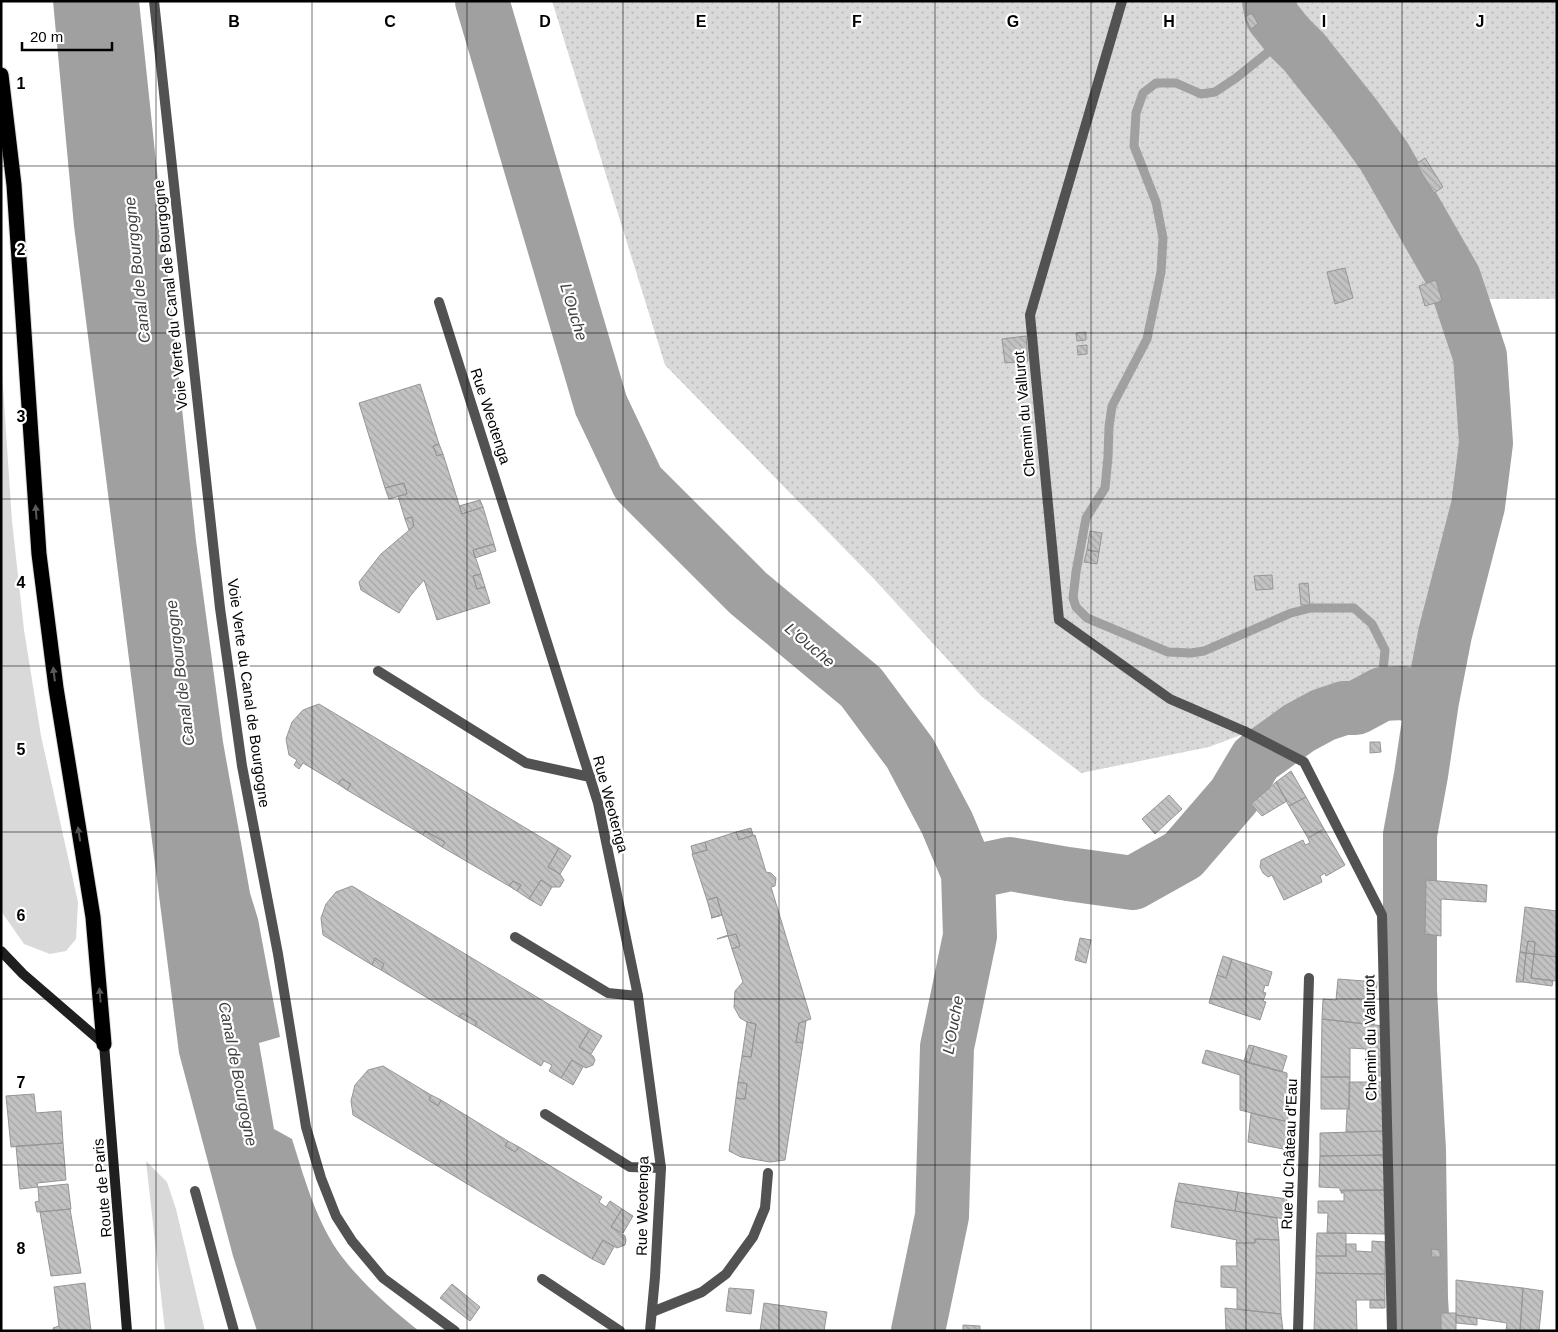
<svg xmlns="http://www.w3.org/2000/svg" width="1558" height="1332" font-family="Helvetica,sans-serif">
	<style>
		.grass { fill: #d9d9d9 }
		.garden { fill: url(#garden-dots) }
		.water { fill: #a0a0a0 }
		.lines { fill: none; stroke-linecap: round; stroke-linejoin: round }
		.stream { stroke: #a0a0a0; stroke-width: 9 }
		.river { stroke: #a0a0a0; stroke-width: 54 }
		.building { fill: url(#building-back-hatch); stroke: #969696 }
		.motorway-casing { stroke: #dbdbdb; stroke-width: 17 }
		.service { stroke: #525252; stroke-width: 10 }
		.minor { stroke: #525252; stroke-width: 10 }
		.secondary { stroke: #1f1f1f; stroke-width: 10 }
		.motorway { stroke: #000; stroke-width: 15 }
		.oneway { fill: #595959 }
		.grid { fill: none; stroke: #000; stroke-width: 1; stroke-opacity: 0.55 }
		.labels { text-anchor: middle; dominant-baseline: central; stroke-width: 4.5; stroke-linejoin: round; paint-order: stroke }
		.street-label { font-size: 15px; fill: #000; stroke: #fff }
		.water-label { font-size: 16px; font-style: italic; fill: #414141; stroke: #fff }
		.grid-label { font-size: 16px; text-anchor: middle; font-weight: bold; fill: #000; stroke: #fff; stroke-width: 4.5; stroke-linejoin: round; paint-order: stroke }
	</style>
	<defs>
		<pattern id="garden-dots" width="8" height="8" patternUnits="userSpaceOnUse" patternTransform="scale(1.25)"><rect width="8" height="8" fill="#d9d9d9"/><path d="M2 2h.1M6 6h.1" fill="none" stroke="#b8b8b8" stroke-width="1.8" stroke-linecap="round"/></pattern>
		<pattern id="building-back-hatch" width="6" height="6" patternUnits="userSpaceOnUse" patternTransform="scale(1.25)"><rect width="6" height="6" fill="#c2c2c2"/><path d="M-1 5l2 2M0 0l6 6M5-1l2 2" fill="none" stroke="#a5a5a5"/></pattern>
	</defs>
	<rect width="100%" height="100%" fill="#fff"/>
	<path class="grass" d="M1,357l11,164 12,109 17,106 37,166 -2,37 -10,12 -16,3 -26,-10 -23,-33z
		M146,1161l21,21 9,27 29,122h-40z"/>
	<path class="garden" d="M552,1h1005v298h-87l-7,149 -48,226 -66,20 -140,53 -128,26 -100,-77 -107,-117 -209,-214z"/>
	<path class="water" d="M53,1h86l57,540 27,201 27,151 8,26 22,118 -21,6 15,86 18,10c12,38 23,78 45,111 22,31 52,57 82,81h-162l-24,-75 -54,-203 -105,-827z"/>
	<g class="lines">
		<path class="stream" d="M1288,36l-52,42 -21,14 -14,2 -25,-11h-20l-13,10 -7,20 -2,33 22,56 7,36 -2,34 -14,67 -35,67 -3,21 -1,30 -3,31 -19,30 -10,54 -3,26 3,9 11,11 81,34 23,1 13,-2 87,-38 20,-5h43l18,16 13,26 -2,21 -13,23 -14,14"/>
		<path class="river" d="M482,1l119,404 37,78 110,110 113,94 49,66 37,70 21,50 2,63 -23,111 -5,169 -24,115
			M1269,1l3,15 16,20 16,16 51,64 29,40 70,122 26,78 6,87 -8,63 -33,128 -13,67 -11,74 -11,60v155l9,160 2,149 2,32
			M968,873l42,-9 58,10 65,9 50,-28 51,-59 22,-37 43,-31 24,-13 21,-7h12l26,-14 20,-1 30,8"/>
	</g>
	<path class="building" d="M1252,13l6,11 -7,5 -6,-12z
		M1425,158l18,29 -9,6 -18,-29z
		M1345,268l8,30 -18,6 -8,-32z
		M1436,280l6,21 -17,5 -6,-20z
		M1086,332v8l-9,1 -1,-8z
		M1026,336l2,25 -23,2 -3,-24z
		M1087,345v9l-9,1 -1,-9z
		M420,384l19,60 -6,2 4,10 6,-2 19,60 21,-7 11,37 -21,6 8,24 -8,2 4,13 8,-2 5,16 -53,17 -13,-40 -13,15 -12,18 -38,-23 -2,-8 22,-28 33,-28 -2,-9 -7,2 -7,-23 9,-2 -3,-11 -19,5 -26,-85z
		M439,444l4,10 -6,2 -4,-10z
		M404,483l3,11 -18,5 -4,-11z
		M480,500l3,7 -21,7 -3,-8z
		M412,517l2,9 -5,4 -4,-11z
		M1090,531l12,2 -3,19 -12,-2z
		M494,544l2,7 -21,7 -2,-8z
		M1087,550l12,2 -2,12 -13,-2z
		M481,574l4,13 -8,2 -4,-13z
		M1272,575l1,14 -17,1 -2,-14z
		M1308,583l2,22h-9l-2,-21z
		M319,704l240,144 -11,19 12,7 4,6 -4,7h-8l-11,-7 -12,19 -12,-8 4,-6 -8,-4 -4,5 -67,-39 3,-5 -20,-11 -2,4 -76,-45 4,-6 -9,-5 -4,5 -35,-21 -4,6 -5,-4 3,-5 -8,-5 -3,-16 6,-17 11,-12z
		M1370,742h10l1,10 -11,1z
		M1291,771l15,26 -17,9 -13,-24z
		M342,779l9,5 -4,6 -9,-6z
		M1276,782l11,19 -25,15 -11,-12z
		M1169,795l13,14 -27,25 -13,-15z
		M1306,797l18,32 -16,9 -19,-32z
		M751,828l2,7 -14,5 -3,-8z
		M1324,829l21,36 -19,11 -1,-3 -5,3 2,6 -38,18 -12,-25 -4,2 -5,-4 -3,-6 1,-7 42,-20 2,5 5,-2 -2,-5z
		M425,831l20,11 -3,5 -19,-12z
		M736,832l3,8 16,-5 11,37 5,1 5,5 -1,8 -4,1 40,132 -12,4 -3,19 7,1 -18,117 -15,2 -29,-5 -12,-6 7,-53 9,1 2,-15 -9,-2 4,-26 9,1 5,-33 -9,-2 -7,-4 -6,-11 1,-16 8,-9 -11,-33 8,-3 -4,-12 -19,5 11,-4 -6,-20 -11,3 11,-3 -5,-18 -10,3 -15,-46 15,-4 -2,-8z
		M705,842l2,8 -14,4 -2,-8z
		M559,848l12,8 -11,18 -12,-7z
		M541,880l11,7 -11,19 -12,-7z
		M1426,880l61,5 -1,17 -45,-3v37l-16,-2z
		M513,881l8,4 -4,6 -8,-5z
		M352,886l238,143 -11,18 14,9 2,4 -2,5 -7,3 -14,-8 -11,18 -12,-7 3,-6 -8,-4 -3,5 -66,-40 2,-4 -15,-9 -3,4 -78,-47 3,-6 -9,-6 -3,7 -49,-30 -2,-17 5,-14 10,-12z
		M717,897l5,18 -10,3 -5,-18z
		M1525,907l32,4v46l-23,-3 1,-12 -7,-1 -2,12 -6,-1z
		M736,934l4,12 -8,3 -4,-13z
		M1080,938l11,2 -5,23 -11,-3z
		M1528,941l7,1 -1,12 -8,-1z
		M1520,952l6,1 -3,29h-7z
		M1526,953l8,1 -3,24 22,3 -1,5 -29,-4z
		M1534,954l23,3v24l-26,-3z
		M1223,956l9,3 -6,19 -9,-3z
		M375,958l9,6 -3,6 -9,-5z
		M1232,959l40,13 -4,14 -3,-1 -2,7 3,1 -3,8 3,1 -6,18 -51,-17 8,-28 9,3z
		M1338,979l39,3 -3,43 -52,-6 1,-20 13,1z
		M462,1013l15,9 -2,4 -16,-9z
		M1322,1019l62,7 1,50h-18l-1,-27 -16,-1v29h-29z
		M806,1021l-3,22 -7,-1 3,-19z
		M747,1022l9,2 -5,33 -9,-1z
		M590,1029l12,7 -11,18 -12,-7z
		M1249,1045l5,1 -5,17 -5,-2z
		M1254,1046l33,10 -5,16 -33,-9z
		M1206,1050l81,23 1,49 -48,-12v-35l-38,-12z
		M572,1060l11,7 -10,18 -12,-7z
		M383,1066l48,29 -2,5 9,6 3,-6 67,41 -3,5 10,6 4,-5 83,50 -3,5 7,5 4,-6 12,8 -11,18 14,9 1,4 -1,5 -8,3 -14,-8 -11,19 -239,-144 -2,-14 4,-16 13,-15z
		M1321,1077h29l-1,32h-28z
		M738,1082l9,2 -2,15 -9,-1z
		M1349,1082h36v49l-39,1 1,-22 2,-1z
		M34,1094l2,19 25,-2 2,32 -52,4 -5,-51z
		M431,1095l10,5 -3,6 -9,-6z
		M1251,1113l37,9v28l-40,-8z
		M1385,1131v24l-65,1v-23z
		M508,1141l11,6 -4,5 -10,-6z
		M63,1143l3,37 -29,3 1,4 -18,2 -4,-43z
		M1385,1155l1,35 -46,1v-3l-21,-1 1,-31z
		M1179,1183l59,9 -3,19 -60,-10z
		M68,1184l3,25 -34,3 -2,-10 4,-1 -1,-14z
		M1342,1190h44l-1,44 -58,-1 1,-20h-10v-12h26v-8h-3z
		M1238,1192l49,7 -2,20 -50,-8z
		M1175,1201l102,17 2,22 -24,-1v4h-19l1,-3 -66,-13z
		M70,1209l11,64 -30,3 -11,-64z
		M622,1209l11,7 -10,17 -12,-6z
		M1317,1233h29v23h-30z
		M1255,1239l24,1 2,74 -44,-5v-21l-16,-1v-21h16l-1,-23h19z
		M603,1240l11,7 -10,18 -12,-6z
		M1372,1241l13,1v32l-69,-1v-17h30v-12h10v7l16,1z
		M1431,1249l9,1v7h-8z
		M1316,1273l69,1v26h-29l1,31h-43z
		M1456,1280l67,8 -3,43h-14l1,-8 -51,-8z
		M85,1283l6,48h-37l-1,-3 6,-2 -5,-39z
		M452,1284l28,23 -10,14 -30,-23z
		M729,1288l25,2 -3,24 -25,-3z
		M1523,1288l20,3 -4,40h-19z
		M1370,1300h15v8h-15z
		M764,1303l63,9 -3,19h-64z
		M1225,1308l56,6 2,17h-57z
		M1441,1313h15v18h-15z
		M1456,1315l21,3v7l-21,-2z
		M963,1325l17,1v5h-17z"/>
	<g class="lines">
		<g class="motorway-casing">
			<path id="motorway" d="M1,75l13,110 25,369 17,134 37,229 11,127"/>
		</g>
		<path class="service" d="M154,1l66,607 22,158 36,188 28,173 15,51 15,38 16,25 31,37 72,53
			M378,671l148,92 64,14
			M515,937l93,56 30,3
			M545,1114l85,53 31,1
			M195,1191l39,140
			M542,1279l78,52
			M652,1312l50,-20 24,-18 27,-37 12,-29 3,-35"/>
		<path class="minor" d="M1122,1l-92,314 29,305 111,79 74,32 60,31 78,153 10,416
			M439,302l159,501 40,193 23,172 -6,109 -5,54
			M1298,1331l11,-353"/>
		<path class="secondary" d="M1,951l22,23 81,70 23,287"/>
		<use href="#motorway" class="motorway"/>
	</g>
	<defs><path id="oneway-solid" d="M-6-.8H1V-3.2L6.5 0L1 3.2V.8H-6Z" transform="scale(1.25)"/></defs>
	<g class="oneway">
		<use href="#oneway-solid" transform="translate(36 512) rotate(-94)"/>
		<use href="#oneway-solid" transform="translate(54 674) rotate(-97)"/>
		<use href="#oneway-solid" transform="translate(79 834) rotate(-99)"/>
		<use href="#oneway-solid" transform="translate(100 995) rotate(-95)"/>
	</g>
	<path class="grid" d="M156,1v1330M312,1v1330M467,1v1330M623,1v1330M779,1v1330M935,1v1330M1091,1v1330M1246,1v1330M1402,1v1330M1,166h1556M1,333h1556M1,499h1556M1,666h1556M1,832h1556M1,999h1556M1,1165h1556"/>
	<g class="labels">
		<g class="street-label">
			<text transform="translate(170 295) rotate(-96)">Voie Verte du Canal de Bourgogne</text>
			<text transform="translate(1024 414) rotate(-95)">Chemin du Vallurot</text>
			<text transform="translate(491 416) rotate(72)">Rue Weotenga</text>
			<text transform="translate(249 693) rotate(82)">Voie Verte du Canal de Bourgogne</text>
			<text transform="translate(611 804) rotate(75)">Rue Weotenga</text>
			<text transform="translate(1370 1038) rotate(-91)">Chemin du Vallurot</text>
			<text transform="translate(1289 1154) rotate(-88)">Rue du Château d'Eau</text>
			<text transform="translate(102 1188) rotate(-95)">Route de Paris</text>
			<text transform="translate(642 1206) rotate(-89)">Rue Weotenga</text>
		</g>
		<g class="water-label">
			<text transform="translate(137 270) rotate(-96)">Canal de Bourgogne</text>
			<text transform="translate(574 312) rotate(73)">L'Ouche</text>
			<text transform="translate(810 645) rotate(40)">L'Ouche</text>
			<text transform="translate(180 673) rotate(-97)">Canal de Bourgogne</text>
			<text transform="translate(953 1025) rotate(-80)">L'Ouche</text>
			<text transform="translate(238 1074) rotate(79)">Canal de Bourgogne</text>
		</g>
	</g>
	<g class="grid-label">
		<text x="234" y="27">B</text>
		<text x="390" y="27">C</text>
		<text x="545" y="27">D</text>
		<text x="701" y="27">E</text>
		<text x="857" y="27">F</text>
		<text x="1013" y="27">G</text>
		<text x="1169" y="27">H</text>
		<text x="1324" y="27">I</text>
		<text x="1480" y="27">J</text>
		<text x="21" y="89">1</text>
		<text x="21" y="255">2</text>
		<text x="21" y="422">3</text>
		<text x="21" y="588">4</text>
		<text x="21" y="755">5</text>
		<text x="21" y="921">6</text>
		<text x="21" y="1088">7</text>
		<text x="21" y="1254">8</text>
	</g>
	<rect width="1558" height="1332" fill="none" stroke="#000000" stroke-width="5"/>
	<path d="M22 42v8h90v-8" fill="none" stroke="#000000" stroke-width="2.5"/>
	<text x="30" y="42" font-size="15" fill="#000000" stroke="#ffffff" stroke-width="4" paint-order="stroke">20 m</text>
</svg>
